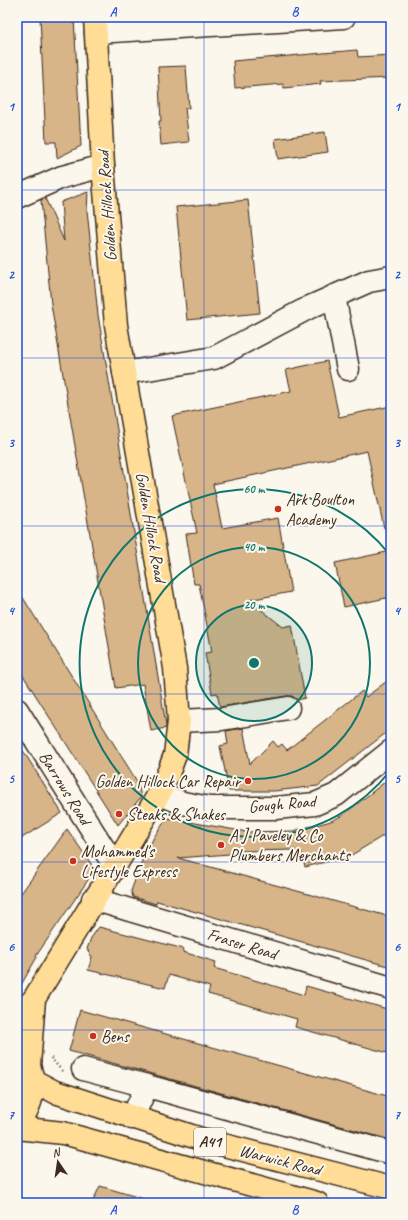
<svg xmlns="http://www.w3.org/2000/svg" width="408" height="1220" font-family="Caveat,sans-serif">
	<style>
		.building { fill: #d7b589; stroke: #3b2a1e }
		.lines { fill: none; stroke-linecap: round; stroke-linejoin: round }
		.minor-casing { stroke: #3b2a1e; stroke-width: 25 }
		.major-casing { stroke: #3b2a1e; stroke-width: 25 }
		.highway-casing { stroke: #3b2a1e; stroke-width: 25 }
		.path { stroke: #3b2a1e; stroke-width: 2.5; stroke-dasharray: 1 3; stroke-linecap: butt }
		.minor { stroke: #fbf7ec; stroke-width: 22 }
		.major { stroke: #ffdd96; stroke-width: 22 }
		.highway { stroke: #ffdd96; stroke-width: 22 }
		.grid { fill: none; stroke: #1d4ed8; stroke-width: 1; stroke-opacity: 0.55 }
		.ring { fill: none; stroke: #0f766e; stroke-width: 2 }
		.poi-dot { fill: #c8321e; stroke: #fbf7ec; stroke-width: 1.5 }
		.labels { text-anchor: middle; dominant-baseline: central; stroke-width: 4; stroke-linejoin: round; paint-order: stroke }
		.shield { fill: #fbf7ec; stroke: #75685c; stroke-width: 1 }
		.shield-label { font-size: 16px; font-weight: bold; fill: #3b2a1e }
		.street-label { font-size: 17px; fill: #3b2a1e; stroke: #fbf7ec }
		.poi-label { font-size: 17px; fill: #3b2a1e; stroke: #fbf7ec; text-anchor: start }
		.centre { fill: #0f766e; stroke: #fbf7ec; stroke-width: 2 }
		.ring-label { font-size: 12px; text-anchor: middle; font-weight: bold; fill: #0f766e; stroke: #fbf7ec; stroke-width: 4; stroke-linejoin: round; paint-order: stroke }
		.neatline { fill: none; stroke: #1d4ed8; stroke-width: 1.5 }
		.grid-label { font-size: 13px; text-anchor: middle; font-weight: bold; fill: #1d4ed8 }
	</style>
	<rect width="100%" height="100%" fill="#fbf7ec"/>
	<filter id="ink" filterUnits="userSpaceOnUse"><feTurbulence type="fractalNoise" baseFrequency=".025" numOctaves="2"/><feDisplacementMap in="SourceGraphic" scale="8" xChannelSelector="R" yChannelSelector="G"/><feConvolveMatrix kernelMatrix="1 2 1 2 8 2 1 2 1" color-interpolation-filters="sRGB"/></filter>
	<g filter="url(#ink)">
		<path class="building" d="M40,17h34l7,129 -24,12 -1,-16h-10z
			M357,50l1,7 33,-2v23l-71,3 1,3 -37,4 -1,-4 -48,4 -2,-27z
			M186,66l3,42h-4l4,34 -28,3 -2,-24h2l-3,-54z
			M325,132l3,20 -50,7 -3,-20z
			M88,192l-1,18 11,105 68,410v3l-15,3 -8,-47 -27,4 -65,-384 -10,-104 4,-2 19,43 -3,-39z
			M248,200l12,113 -73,7 -11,-113z
			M327,361l12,56 52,-11v122h-7l-17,-77 -154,33 9,44 56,-10 13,74 -42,8 34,27 9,-2 13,73 -8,2 -5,-4h-6l-66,11 -3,-14 -5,1 -7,-41 7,-1 -13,-68h-5l-8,-50 11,-1 -25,-117 119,-25 -5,-21z
			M391,551v46l-47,10 -9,-44z
			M17,588l121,195 3,14 -23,28 -101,-159z
			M391,678v51l-73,57 -44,5h-45l-9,-45 8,-2 -2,-13 17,-3 7,36 23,-23 5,6 4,-3 5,6 75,-59 4,6z
			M17,741l45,72 -45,28z
			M391,777v54l-41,25 -45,11 -3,-14 -6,1 -1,-4 -53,1v2l-64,5 213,59v50l-234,-66 -1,3 -23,-7 -2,-6 11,-30 12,-24 13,-19 80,14 46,-1 38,-10 12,-6z
			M67,829l27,39 -6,12 -52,76 1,1 -20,35v-93z
			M99,927l85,22 -1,3 33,10 -2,6 90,27 2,-9 85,24v44l-96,-27 2,-8 -89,-25 2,-7 -41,-12 -4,13 -77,-18 4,-13 -5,-8 4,-11z
			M80,1010l311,87v43l-322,-89z
			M100,1186l44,13 -1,4h-51z"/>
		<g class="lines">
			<g class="minor-casing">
				<path id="minor" d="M96,32l248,-15
					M17,197l45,-20 41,-11
					M334,296l14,73
					M124,373l90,-15 96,-51 59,-26 22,-4
					M17,710l97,155
					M179,721l43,-2 66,-11
					M159,794l24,9 27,5h66l39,-4 21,-9 55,-44
					M93,899l298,89
					M83,1069l64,17
					M132,1118l15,-32 244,67"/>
			</g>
			<g class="major-casing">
				<path id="major" d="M17,1017l17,-18 125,-205 10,-23 6,-16 4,-34 -4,-53 -59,-343 -13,-159 -8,-149
					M29,1066l5,-67"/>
			</g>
			<g class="highway-casing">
				<path id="highway" d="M17,1052c24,20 18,51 0,73
					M34,1081l21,11 149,48 187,48
					M17,1128l46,5 254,70"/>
			</g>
			<path class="path" d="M51,1058l11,13"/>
			<use href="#minor" class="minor"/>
			<use href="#major" class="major"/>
			<use href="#highway" class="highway"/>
		</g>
	</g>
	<path class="grid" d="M204,17v1186M17,190h374M17,358h374M17,526h374M17,694h374M17,862h374M17,1030h374"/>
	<circle cx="254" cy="663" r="58" fill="#0f766e" fill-opacity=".12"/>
	<g class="ring">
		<circle cx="254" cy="663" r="58"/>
		<circle cx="254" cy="663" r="116"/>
		<path d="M390 771A174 174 0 1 1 390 555"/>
	</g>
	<g class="poi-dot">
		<circle cx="278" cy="509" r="4"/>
		<circle cx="248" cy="781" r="4"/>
		<circle cx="119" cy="814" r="4"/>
		<circle cx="221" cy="845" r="4"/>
		<circle cx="73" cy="861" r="4"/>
		<circle cx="93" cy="1036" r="4"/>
	</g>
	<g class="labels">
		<rect class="shield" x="194" y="1128" width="32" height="28" rx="3"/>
		<g class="shield-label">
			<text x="210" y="1142">A41</text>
		</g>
		<g class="street-label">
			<text transform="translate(107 206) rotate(-94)">Golden Hillock Road</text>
			<text transform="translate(151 527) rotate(80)">Golden Hillock Road</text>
			<text transform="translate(65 788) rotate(58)">Barrows Road</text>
			<text transform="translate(282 804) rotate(-5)">Gough Road</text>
			<text transform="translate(242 944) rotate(17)">Fraser Road</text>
			<text transform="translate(280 1160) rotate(14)">Warwick Road</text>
		</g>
		<g class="poi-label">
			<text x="286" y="499">Ark Boulton<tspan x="286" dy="20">Academy</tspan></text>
			<text x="240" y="781" text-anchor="end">Golden Hillock Car Repair</text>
			<text x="127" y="814">Steaks &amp; Shakes</text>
			<text x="229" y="835">A J Paveley &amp; Co<tspan x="229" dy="20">Plumbers Merchants</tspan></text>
			<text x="81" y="851">Mohammed's<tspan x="81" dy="20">Lifestyle Express</tspan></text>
			<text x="101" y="1036">Bens</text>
		</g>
	</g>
	<circle cx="254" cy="663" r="6" class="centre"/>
	<g class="ring-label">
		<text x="254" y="493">60 m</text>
		<text x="254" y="551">40 m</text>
		<text x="254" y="609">20 m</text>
	</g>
	<rect width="408" height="1220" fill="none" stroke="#fbf7ec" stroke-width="44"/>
	<g transform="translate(58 1162) rotate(347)" stroke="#fbf7ec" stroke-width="3" paint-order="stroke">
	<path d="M0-3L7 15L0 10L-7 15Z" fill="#3b2a1e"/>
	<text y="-6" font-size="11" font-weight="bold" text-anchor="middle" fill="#3b2a1e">N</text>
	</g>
	<rect x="22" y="22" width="364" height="1176" class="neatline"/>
	<g class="grid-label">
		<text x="113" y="16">A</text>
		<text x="295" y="16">B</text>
		<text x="11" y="111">1</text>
		<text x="397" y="111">1</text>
		<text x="11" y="279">2</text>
		<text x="397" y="279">2</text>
		<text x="11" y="447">3</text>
		<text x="397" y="447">3</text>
		<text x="11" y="615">4</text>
		<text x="397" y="615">4</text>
		<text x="11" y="783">5</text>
		<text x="397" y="783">5</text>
		<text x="11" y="951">6</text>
		<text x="397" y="951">6</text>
		<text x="11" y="1119">7</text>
		<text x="397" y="1119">7</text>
		<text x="113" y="1214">A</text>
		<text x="295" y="1214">B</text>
	</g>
</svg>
